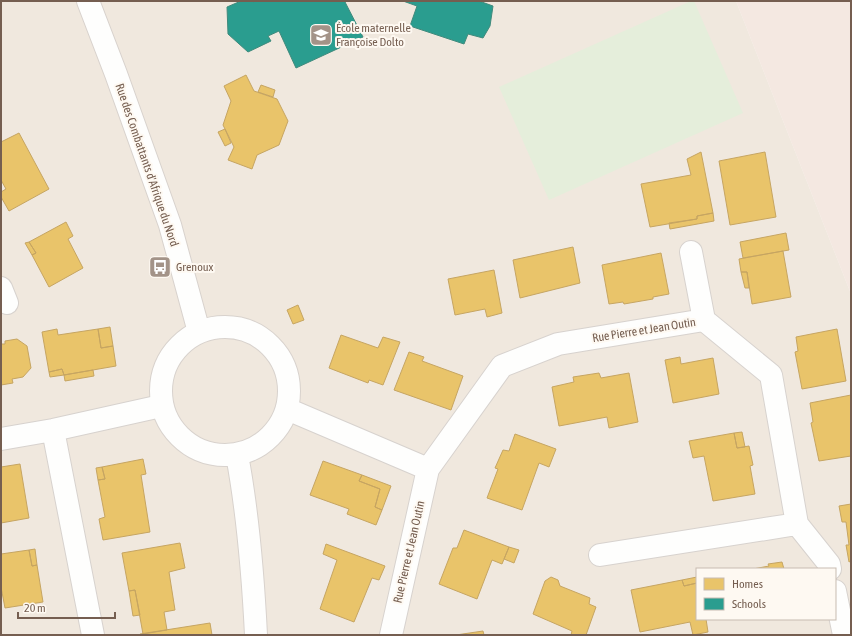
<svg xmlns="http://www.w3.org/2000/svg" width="852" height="636" font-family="'Asap Condensed',sans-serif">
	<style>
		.residential { fill: #f0e8de; fill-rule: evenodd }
		.commercial { fill: #f4e8e1 }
		.pitch { fill: #e5eedb }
		.homes { fill: #e9c46a; stroke: #c6a562 }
		.schools { fill: #2a9d8f; stroke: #408a7c }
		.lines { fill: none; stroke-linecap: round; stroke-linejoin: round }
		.street-casing { stroke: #d7d2ce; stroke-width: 24 }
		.secondary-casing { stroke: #d8d2cd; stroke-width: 24 }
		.street { stroke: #fefefd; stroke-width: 22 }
		.secondary { stroke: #fefefd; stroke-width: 22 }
		.labels { text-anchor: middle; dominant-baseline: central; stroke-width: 4; stroke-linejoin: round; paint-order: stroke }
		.poi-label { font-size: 12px; fill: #755e50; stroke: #fef9f2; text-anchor: start }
		.street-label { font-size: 12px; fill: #755e50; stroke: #fef9f2 }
	</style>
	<rect width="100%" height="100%" fill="#f8f5f0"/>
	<path class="residential" d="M1,1h735l115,293v341h-850zM697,569h138v50h-138z"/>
	<path class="commercial" d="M736,1h115v293z"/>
	<path class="pitch" d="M691,1h3l49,112 -194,87 -50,-113z"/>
	<path class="homes" d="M246,75l8,16 23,8 11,22 -9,24 -22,10 -5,14 -24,-9 6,-13 -11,-22 8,-24 -7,-15z
		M261,85l14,5 -2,7 -15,-5z
		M225,129l6,14 -6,3 -7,-14z
		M19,133l30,56 -40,22 -8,-14v-5l5,-3 -5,-9v-38z
		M701,152l12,61 -16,3v3l-47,8 -9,-43 50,-9 -4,-16z
		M765,152l11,65 -46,8 -11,-64z
		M713,213l1,8 -44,8 -1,-6 28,-4v-3z
		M66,222l7,14 -5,3 15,29 -34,19 -17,-32 4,-2 -7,-11z
		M786,233l3,17 -46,8 -3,-16z
		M29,242l7,11 -4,2 -7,-12z
		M573,247l7,36 -60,15 -7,-38z
		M783,251l8,46 -39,7 -5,-32h-6l-2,-13z
		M661,253l8,41 -16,3v2l-29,5 -1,-2 -14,2 -7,-39z
		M494,270l8,43 -15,4 -2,-8 -30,6 -7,-36z
		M741,272h6l2,16h-4z
		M298,305l6,15 -11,4 -6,-14z
		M110,327l3,19 -12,2 -3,-19z
		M57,329l1,6 40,-6 3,19 12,-2 3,20 -52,9 -2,-6 -13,3 -7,-40z
		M837,329l9,52 -44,8 -7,-37 3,-1 -2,-14z
		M341,335l37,13 5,-11 17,5 -17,43 -14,-5 -1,3 -39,-15z
		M17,339l10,7 4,22 -8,9 -11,2 1,4 -12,2v-41h4v-3z
		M409,352l15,5 -2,4 41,15 -12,34 -57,-20z
		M680,357l1,7 32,-6 6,36 -46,9 -8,-43z
		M62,369l2,6 -14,2 -1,-5z
		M93,370l1,6 -29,5 -1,-6z
		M599,373l2,5 28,-5 9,49 -29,6 -2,-11 -48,9 -7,-39 22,-5 -1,-5z
		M851,395v61l-32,5 -8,-38 2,-1 -3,-19z
		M742,432l3,15 -8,1 -3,-15z
		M734,433l3,15 12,-2 4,19 -3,1 5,28 -42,7 -9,-45 -11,2 -4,-17z
		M515,434l41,15 -7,18 -10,-4 -17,47 -35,-12 11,-29 -3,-1 8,-18 6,1z
		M143,459l3,15 -5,1 9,57 -47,8 -4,-21 6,-2 -7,-37 7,-1 -3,-12z
		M323,461l39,14 -3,6 21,8 -5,18 7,3 -6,15 -29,-11 2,-5 -39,-14z
		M20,464l9,54 -28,5v-56z
		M102,467l3,12 -7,1 -2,-12z
		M362,475l29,11 -9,24 -7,-3 5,-18 -21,-8z
		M851,504v57l-2,1 -3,-17h3l-3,-23h-4l-3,-16z
		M464,530l45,17 -7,17 -10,-4 -15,39 -38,-15 14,-36h4z
		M180,543l5,25 -16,4 6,38 -11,2 3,18 -24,4 -8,-44 -6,1 -7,-38z
		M326,544l59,22 -6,14 -7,-2 -18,44 -34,-13 17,-49 -14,-6z
		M509,547l10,3 -5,13 -10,-4z
		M35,549l2,16 -5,1 -3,-16z
		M29,550l3,16 5,-1 6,37 -38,6 -4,-21v-33z
		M782,562l2,7h-31l16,-3 -1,-2z
		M551,577l7,3 2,6 30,12 -1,6 7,3 -10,28h-15l1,-4 -39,-17 12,-33z
		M697,577v6l-13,3 -2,-6z
		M682,580l2,6 13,-3v36h9l2,13 -15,3 -3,-13 -50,10 -9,-42z
		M135,590l5,25 -7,1 -4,-25z
		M210,623l2,12h-72v-1z
		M483,631l1,4h-28z"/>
	<path class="schools" d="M241,1h11l1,1 2,-1h92l-2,1 18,35 -67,31 -17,-37 -11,5 3,5 -23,11 -20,-18 -1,-27z
		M403,1h76l14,5 -3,20 -7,12 -15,-4 -4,10 -54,-18 7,-20z"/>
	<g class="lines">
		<g class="street-casing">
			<path id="street" d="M691,252l13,68
				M1,288l6,15
				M287,409l141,60
				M53,430l40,205
				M1,439l52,-9 108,-24
				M600,555l197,-31
				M835,591l9,44
				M391,635l37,-166 74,-103 56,-22 146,-24 67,55 26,149 32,40 1,5"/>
		</g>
		<g class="secondary-casing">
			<path id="secondary" d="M88,1l28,73 54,151 29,107
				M161 391a64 64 0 1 1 128 0a64 64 0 1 1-128 0Z
				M237,455c11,59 16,120 19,180"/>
		</g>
		<use href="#street" class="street"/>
		<use href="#secondary" class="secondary"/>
	</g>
	<defs>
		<g id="school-square" transform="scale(1.15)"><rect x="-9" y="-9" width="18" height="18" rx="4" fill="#a39388" stroke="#fef9f2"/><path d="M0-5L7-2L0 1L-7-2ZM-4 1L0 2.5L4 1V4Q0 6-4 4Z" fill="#fff"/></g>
		<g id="bus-square" transform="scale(1.15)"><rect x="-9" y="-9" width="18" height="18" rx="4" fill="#a39388" stroke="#fef9f2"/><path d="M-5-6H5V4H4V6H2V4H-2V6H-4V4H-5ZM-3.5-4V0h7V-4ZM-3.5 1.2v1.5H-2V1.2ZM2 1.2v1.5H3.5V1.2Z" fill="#fff"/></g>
	</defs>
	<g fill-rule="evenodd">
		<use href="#school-square" x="321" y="35"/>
		<use href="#bus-square" x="160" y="267"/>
	</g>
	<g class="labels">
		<g class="poi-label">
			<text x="336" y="28">École maternelle<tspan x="336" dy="14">Françoise Dolto</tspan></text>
			<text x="176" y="267">Grenoux</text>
		</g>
		<g class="street-label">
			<text transform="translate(147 165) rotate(71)">Rue des Combattants d'Afrique du Nord</text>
			<text transform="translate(644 330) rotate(-9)">Rue Pierre et Jean Outin</text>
			<text transform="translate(409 552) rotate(-77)">Rue Pierre et Jean Outin</text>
		</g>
	</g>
	<rect width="852" height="636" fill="none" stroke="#755e50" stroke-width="4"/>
	<rect x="696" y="568" width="140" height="52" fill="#fef9f2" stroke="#c7bbb1"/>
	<rect x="704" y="578" width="20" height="12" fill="#e9c46a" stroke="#c7bbb1"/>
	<text x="732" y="588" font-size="12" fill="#755e50">Homes</text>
	<rect x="704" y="598" width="20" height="12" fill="#2a9d8f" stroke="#c7bbb1"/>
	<text x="732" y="608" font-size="12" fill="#755e50">Schools</text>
	<path d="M18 612v6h97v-6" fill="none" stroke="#755e50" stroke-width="2"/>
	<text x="24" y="612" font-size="12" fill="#755e50" stroke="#fef9f2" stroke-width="3" paint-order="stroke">20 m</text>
</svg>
